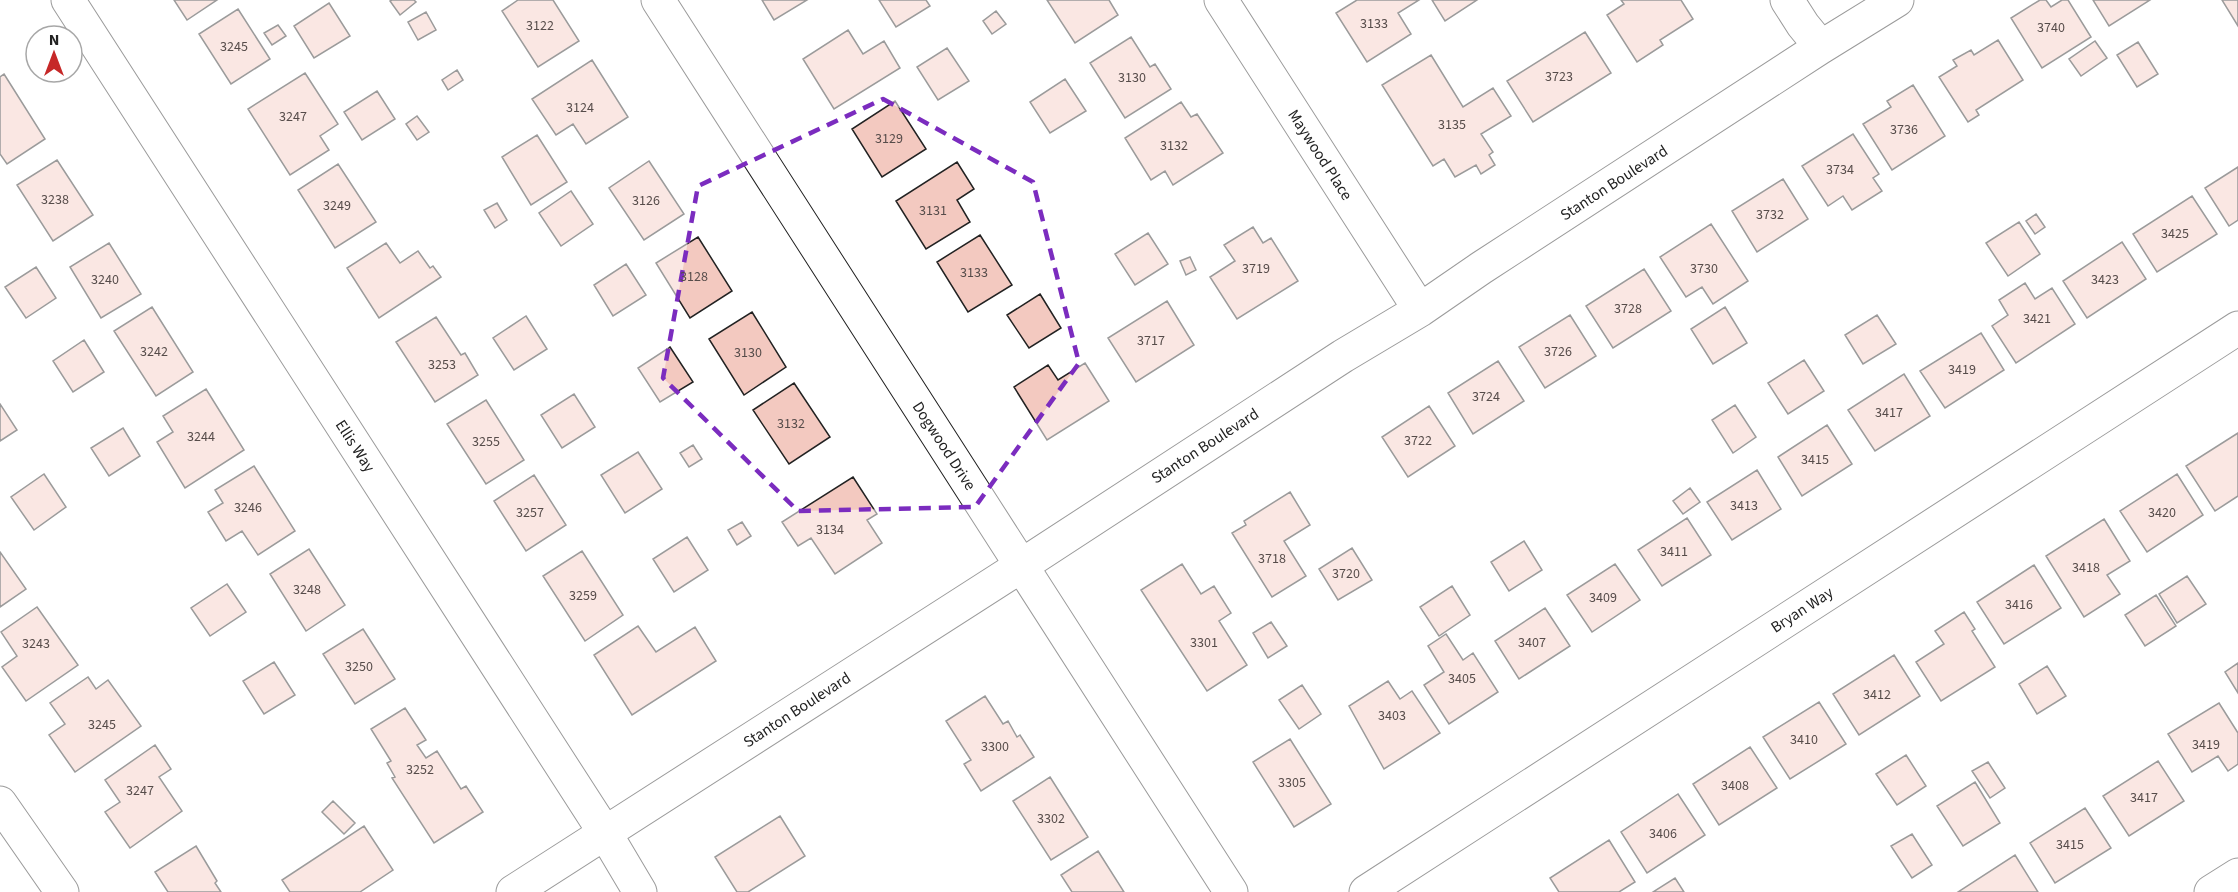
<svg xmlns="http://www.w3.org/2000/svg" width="2238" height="892" font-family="'Source Sans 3',sans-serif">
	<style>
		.building { fill: #f3c9c0; stroke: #222; stroke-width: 1.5 }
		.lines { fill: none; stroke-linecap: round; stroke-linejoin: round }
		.minor-casing { stroke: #222; stroke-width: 35 }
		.minor { stroke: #fff; stroke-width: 33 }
		.marked { fill: none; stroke: #7b2cbf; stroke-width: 4.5; stroke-dasharray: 12 8; stroke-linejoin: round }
		.labels { text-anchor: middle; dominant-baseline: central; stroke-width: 4.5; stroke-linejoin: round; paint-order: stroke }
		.number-label { font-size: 14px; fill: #564c4a }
		.street-label { font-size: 16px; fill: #222; stroke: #fff }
	</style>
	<rect width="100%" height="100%" fill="#fff"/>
	<path class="building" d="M174,0h43l-30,20z
		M392,0h22l2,2 -16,13 -10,-14z
		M518,0h35l26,41 -41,26 -36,-56z
		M762,0h45l-33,20z
		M879,0h47l4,6 -34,21z
		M1047,0h62l9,15 -43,28z
		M1357,0h62l-21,13 13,21 -44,28 -31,-49z
		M1432,0h45l-32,21z
		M1621,0h60l12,19 -33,21 3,5 -26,17 -30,-47 17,-11z
		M2040,0h6l5,7 11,-7h6l23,37 -49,31 -31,-50z
		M2093,0h57l-41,26z
		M2222,0h16v26z
		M329,3l21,33 -36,22 -20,-32z
		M238,9l32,50 -39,25 -32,-50z
		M996,11l10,13 -14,10 -9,-13z
		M426,12l10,18 -18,10 -10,-18z
		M278,25l8,11 -14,9 -8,-12z
		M848,30l15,24 21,-13 16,27 -66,41 -31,-50z
		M1585,32l26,41 -78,49 -26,-41z
		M1131,37l19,30 5,-3 16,25 -46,29 -35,-55z
		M1998,40l25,40 -47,30 3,5 -11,7 -29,-45 18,-11 -4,-6 18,-10 3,5z
		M2095,41l12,17 -26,18 -12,-17z
		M2138,42l20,32 -21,13 -20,-32z
		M947,48l22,33 -31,19 -21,-33z
		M1431,55l32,52 30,-19 18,28 -30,18 12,18 -4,3 6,10 -14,9 -5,-9 -21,12 -11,-18 -11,7 -51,-81z
		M592,60l36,57 -42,27 -13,-20 -17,11 -24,-36z
		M457,70l6,10 -15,10 -6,-10z
		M305,73l33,51 -18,12 9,14 -39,25 -42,-66z
		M4,74l41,65 -38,25 -7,-10v-77z
		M1065,79l21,32 -36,22 -20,-31z
		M1913,85l32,51 -53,34 -29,-46 28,-17 -4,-6z
		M377,91l18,28 -33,21 -18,-28z
		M895,101l31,48 -44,28 -30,-48z
		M1181,102l10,15 6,-3 26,39 -50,32 -8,-14 -14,9 -26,-42z
		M417,116l12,16 -12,8 -11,-16z
		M1853,134l26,40 -6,4 9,13 -30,19 -9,-14 -15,10 -26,-40z
		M537,135l30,47 -36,23 -29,-48z
		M57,160l36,55 -40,26 -36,-56z
		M649,161l35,53 -40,26 -35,-52z
		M957,162l17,27 -17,11 13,22 -44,27 -30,-48z
		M338,164l38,58 -41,26 -37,-58z
		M2238,167v53l-9,6 -24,-38z
		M1783,179l25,40 -51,33 -25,-41z
		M571,191l22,33 -32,22 -22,-33z
		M2192,196l25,38 -60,38 -24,-38z
		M497,203l10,17 -12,8 -11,-18z
		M2036,214l9,13 -10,7 -9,-13z
		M2019,222l21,32 -32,22 -22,-33z
		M1711,224l37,57 -35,23 -11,-17 -16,10 -26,-40z
		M1253,227l10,16 8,-5 27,43 -61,38 -27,-42 25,-16 -11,-16z
		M1148,233l20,31 -33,21 -20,-31z
		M980,235l32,50 -44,27 -31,-50z
		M698,237l34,54 -42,27 -34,-55z
		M2122,242l24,37 -59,39 -24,-37z
		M109,243l32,51 -40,24 -31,-51z
		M386,243l14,20 18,-12 12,17 3,-2 8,11 -62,41 -32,-50z
		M1190,257l6,13 -10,5 -6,-14z
		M626,264l20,31 -33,21 -19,-31z
		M36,267l20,31 -30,20 -21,-31z
		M1644,269l27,42 -58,37 -27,-42z
		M2025,283l10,16 17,-11 23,36 -59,39 -24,-37 16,-11 -9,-15z
		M1040,294l21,34 -32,20 -22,-33z
		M1167,301l27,44 -58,37 -28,-44z
		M152,307l41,65 -37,24 -42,-65z
		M1725,307l22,36 -34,21 -22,-35z
		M752,312l34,55 -42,28 -35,-56z
		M1570,315l26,41 -51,32 -26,-41z
		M1877,315l19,29 -33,20 -18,-29z
		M526,316l21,33 -33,21 -21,-32z
		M436,317l25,38 4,-2 13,22 -43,27 -39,-60z
		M1981,333l23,37 -59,38 -25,-37z
		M84,340l20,32 -31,20 -20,-31z
		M670,347l23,35 -33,20 -22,-34z
		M1804,360l20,31 -36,23 -20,-31z
		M1498,361l26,40 -51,33 -25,-41z
		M1085,363l24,38 -62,39 -33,-53 34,-22 10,15z
		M1904,374l26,42 -55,35 -27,-41z
		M794,383l36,54 -41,27 -36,-54z
		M206,389l38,61 -59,38 -28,-46 16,-10 -10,-16z
		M574,394l21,33 -33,21 -21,-33z
		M486,400l38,60 -38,24 -39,-60z
		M0,404l17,26 -17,11z
		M1735,405l21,32 -23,16 -21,-33z
		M1429,406l26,40 -47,31 -26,-40z
		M1827,425l25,39 -50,32 -24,-39z
		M123,428l17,28 -31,20 -18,-28z
		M2238,433v63l-23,15 -29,-45z
		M693,445l9,14 -13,8 -9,-14z
		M638,452l24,37 -37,24 -24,-38z
		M254,466l41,65 -37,24 -16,-24 -16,10 -18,-29 15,-9 -8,-13z
		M1757,470l24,39 -49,31 -25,-38z
		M44,474l22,33 -32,23 -23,-33z
		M2177,474l26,41 -56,37 -27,-41z
		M534,475l32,50 -40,26 -32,-50z
		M853,477l24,37 -10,6 15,23 -47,31 -24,-36 -13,8 -16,-24z
		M1690,488l10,14 -17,12 -10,-13z
		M1290,492l20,33 -26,16 22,35 -34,21 -40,-64 14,-8 -2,-4z
		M1687,518l24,37 -49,31 -24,-36z
		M2104,519l26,42 -23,14 13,19 -36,23 -38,-61z
		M742,522l9,14 -14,9 -9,-15z
		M687,537l21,33 -34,22 -21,-33z
		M1524,541l18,29 -33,21 -18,-29z
		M1352,548l20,32 -34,20 -19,-31z
		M309,549l36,56 -39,26 -36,-57z
		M582,551l41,64 -38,26 -42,-65z
		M0,552l26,37 -26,18z
		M1182,564l19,30 13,-8 17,27 -12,8 28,44 -40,26 -66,-101z
		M1615,564l25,36 -48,32 -25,-37z
		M2034,565l27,43 -57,36 -27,-42z
		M2187,576l19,28 -29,19 -18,-29z
		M227,584l19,28 -36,24 -19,-28z
		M1452,586l18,29 -31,21 -19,-29z
		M2156,595l20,31 -31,20 -20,-31z
		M37,607l41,58 -52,36 -24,-34 15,-11 -16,-24z
		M1545,608l25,38 -51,33 -24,-38z
		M1964,612l11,17 -3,2 23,36 -54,34 -25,-39 28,-18 -9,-13z
		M1271,622l16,24 -19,12 -15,-25z
		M638,626l18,26 39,-25 21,34 -84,54 -38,-60z
		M363,629l32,50 -40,25 -32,-50z
		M1446,634l17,26 10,-7 25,39 -49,32 -25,-39 20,-13 -16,-26z
		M1894,655l26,41 -61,39 -26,-41z
		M274,662l21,33 -31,19 -21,-33z
		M2238,663v30l-13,-21z
		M2047,666l19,30 -29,18 -18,-30z
		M88,677l8,12 12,-9 33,46 -66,46 -26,-37 16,-11 -15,-21z
		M1388,681l12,18 12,-8 28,42 -56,36 -35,-63z
		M1302,685l19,29 -22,15 -20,-29z
		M985,696l18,28 5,-3 9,16 3,-2 14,22 -53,34 -17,-27 7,-4 -25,-39z
		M1819,702l27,42 -56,35 -27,-42z
		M2219,703l19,30v31l-10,7 -10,-15 -26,16 -24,-38z
		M405,708l21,32 -9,5 9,13 11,-7 24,38 5,-3 17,26 -49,31 -42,-65 3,-1 -8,-14 4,-2 -20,-32z
		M1290,739l41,65 -37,23 -41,-65z
		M155,745l16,24 -12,8 23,34 -52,37 -25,-36 15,-10 -15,-22z
		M1750,747l27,41 -58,37 -26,-41z
		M1906,755l20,31 -29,19 -21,-31z
		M2158,761l26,40 -55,35 -26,-40z
		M1988,762l17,26 -15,10 -18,-27z
		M1050,777l38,60 -37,23 -38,-59z
		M1975,782l25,41 -37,23 -26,-40z
		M1678,794l27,41 -58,38 -26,-41z
		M333,801l22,22 -11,11 -22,-22z
		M2085,808l26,40 -56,35 -25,-40z
		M780,816l25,40 -57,36h-11l-22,-35z
		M364,826l29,44 -33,22h-70l-8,-12z
		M1912,834l20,31 -20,13 -21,-32z
		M1609,840l26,42 -16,10h-60l-9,-14z
		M196,846l21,35 -2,2 6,9h-53l-13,-20z
		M1098,851l26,41h-52l-11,-17z
		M2015,855l23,37h-80z
		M1675,878l9,14h-31z"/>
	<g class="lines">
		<g class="minor-casing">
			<path id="minor" d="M68,0l537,833 35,59
				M658,0l573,892
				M1221,0l199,310
				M1787,0l16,25 18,22
				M0,803l62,89
				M513,892l508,-326 322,-210 77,-46 61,-42 340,-221 76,-47
				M1366,892l872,-564
				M2211,892l27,-17"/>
		</g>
		<use href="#minor" class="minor"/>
	</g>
	<path d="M0 0H2238V892H0ZM883,99l150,83 46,181 -104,144 -177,4 -135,-133 35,-192z" fill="#fff" fill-opacity=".55" fill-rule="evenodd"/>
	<path class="marked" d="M883,99l150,83 46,181 -104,144 -177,4 -135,-133 35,-192z"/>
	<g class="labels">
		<g class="number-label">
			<text x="1374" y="24">3133</text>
			<text x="540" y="26">3122</text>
			<text x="2051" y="28">3740</text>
			<text x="234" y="47">3245</text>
			<text x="1559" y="77">3723</text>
			<text x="1132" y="78">3130</text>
			<text x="580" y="108">3124</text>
			<text x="293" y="117">3247</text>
			<text x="1452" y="125">3135</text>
			<text x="1904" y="130">3736</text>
			<text x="889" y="139">3129</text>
			<text x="1174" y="146">3132</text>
			<text x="1840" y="170">3734</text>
			<text x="55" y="200">3238</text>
			<text x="646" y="201">3126</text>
			<text x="337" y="206">3249</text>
			<text x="933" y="211">3131</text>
			<text x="1770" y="215">3732</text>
			<text x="2175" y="234">3425</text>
			<text x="1256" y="269">3719</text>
			<text x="1704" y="269">3730</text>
			<text x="974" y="273">3133</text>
			<text x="694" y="277">3128</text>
			<text x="105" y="280">3240</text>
			<text x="2105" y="280">3423</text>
			<text x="1628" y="309">3728</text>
			<text x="2037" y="319">3421</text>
			<text x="1151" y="341">3717</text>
			<text x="154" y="352">3242</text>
			<text x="1558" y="352">3726</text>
			<text x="748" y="353">3130</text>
			<text x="442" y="365">3253</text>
			<text x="1962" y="370">3419</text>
			<text x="1486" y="397">3724</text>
			<text x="1889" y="413">3417</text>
			<text x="791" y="424">3132</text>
			<text x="201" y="437">3244</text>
			<text x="1418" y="441">3722</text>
			<text x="486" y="442">3255</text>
			<text x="1815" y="460">3415</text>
			<text x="1744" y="506">3413</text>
			<text x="248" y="508">3246</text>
			<text x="530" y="513">3257</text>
			<text x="2162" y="513">3420</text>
			<text x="830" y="530">3134</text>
			<text x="1674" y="552">3411</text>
			<text x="1272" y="559">3718</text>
			<text x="2086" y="568">3418</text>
			<text x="1346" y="574">3720</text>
			<text x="307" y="590">3248</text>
			<text x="583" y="596">3259</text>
			<text x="1603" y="598">3409</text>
			<text x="2019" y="605">3416</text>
			<text x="1204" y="643">3301</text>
			<text x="1532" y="643">3407</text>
			<text x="36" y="644">3243</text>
			<text x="359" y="667">3250</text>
			<text x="1462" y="679">3405</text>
			<text x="1877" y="695">3412</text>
			<text x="1392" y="716">3403</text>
			<text x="102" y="725">3245</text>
			<text x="1804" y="740">3410</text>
			<text x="2206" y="745">3419</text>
			<text x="995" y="747">3300</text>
			<text x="420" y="770">3252</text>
			<text x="1292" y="783">3305</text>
			<text x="1735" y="786">3408</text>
			<text x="140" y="791">3247</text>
			<text x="2144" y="798">3417</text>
			<text x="1051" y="819">3302</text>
			<text x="1663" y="834">3406</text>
			<text x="2070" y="845">3415</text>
		</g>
		<g class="street-label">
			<text transform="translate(1320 155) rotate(57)">Maywood Place</text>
			<text transform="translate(1614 183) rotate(-33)">Stanton Boulevard</text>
			<text transform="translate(355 446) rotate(57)">Ellis Way</text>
			<text transform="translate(944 446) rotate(57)">Dogwood Drive</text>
			<text transform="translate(1205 446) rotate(-33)">Stanton Boulevard</text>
			<text transform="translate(1802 610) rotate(-33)">Bryan Way</text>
			<text transform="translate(797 710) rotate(-33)">Stanton Boulevard</text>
		</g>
	</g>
	<g transform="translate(54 54)"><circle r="28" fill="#ffffff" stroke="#a7a7a7" stroke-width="1.5"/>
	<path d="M0-4.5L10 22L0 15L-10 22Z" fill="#c62828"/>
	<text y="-9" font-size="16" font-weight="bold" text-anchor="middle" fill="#222222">N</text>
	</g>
</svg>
